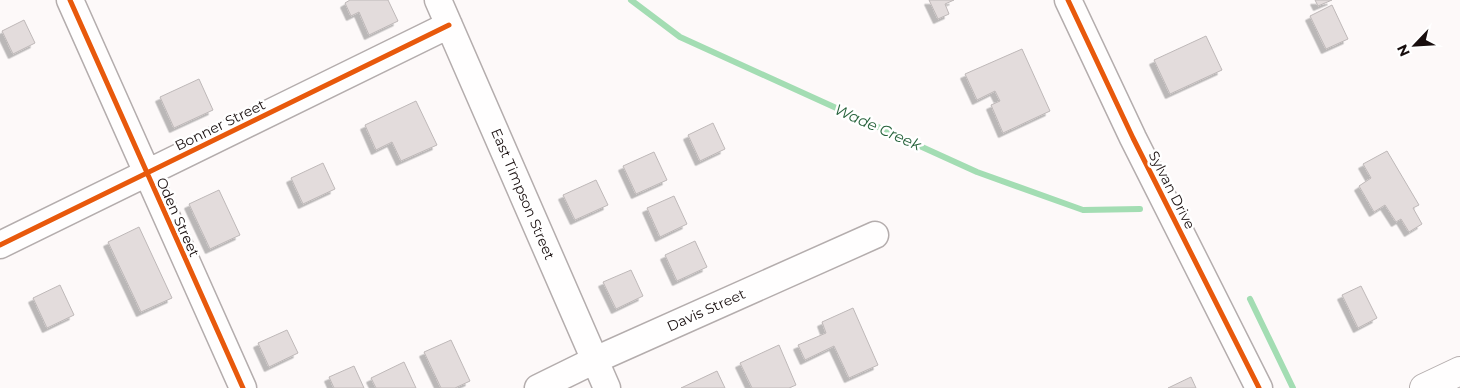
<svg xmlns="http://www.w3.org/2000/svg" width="1460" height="388" font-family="Montserrat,sans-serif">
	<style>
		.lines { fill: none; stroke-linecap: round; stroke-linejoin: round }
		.stream { stroke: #a3ddb3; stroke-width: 6 }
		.building { fill: #e3dcdc; stroke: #beb8b8; filter: url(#shadow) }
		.minor-casing { stroke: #b4adad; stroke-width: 29 }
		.major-casing { stroke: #b4adad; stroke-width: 30 }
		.minor { stroke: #fffefe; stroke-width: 26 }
		.major { stroke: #fffefe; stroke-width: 28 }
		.cycleway-casing { stroke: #fff; stroke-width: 8 }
		.cycleway { stroke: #e8590c; stroke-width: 5 }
		.labels { text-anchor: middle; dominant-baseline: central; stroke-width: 5; stroke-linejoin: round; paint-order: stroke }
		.street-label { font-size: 14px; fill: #180e0e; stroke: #fff }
		.water-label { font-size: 15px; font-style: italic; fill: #27633c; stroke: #fff }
	</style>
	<defs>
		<filter id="shadow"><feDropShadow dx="-4.5" dy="4.5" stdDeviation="0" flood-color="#0004"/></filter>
	</defs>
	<rect width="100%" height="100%" fill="#fdf9f9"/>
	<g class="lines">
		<path class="stream" d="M631,0l49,37 297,135 106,38 57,-1
			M1250,299l43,89"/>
	</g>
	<path class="building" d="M350,0h38l10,21 -29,14 -10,-23 -8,4 -6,-13z
		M929,0h25l-9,4 4,10 -11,5z
		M1315,0h17l-14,6z
		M1332,5l16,34 -22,10 -16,-33z
		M24,20l11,23 -22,11 -11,-23z
		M1206,36l16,34 -52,24 -16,-34z
		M1022,49l28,62 -47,22 -12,-28 9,-4 -5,-10 -18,9 -12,-26z
		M199,79l14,31 -39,18 -14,-31z
		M416,101l21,44 -36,16 -9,-19 -16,8 -11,-25z
		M713,123l12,26 -25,12 -12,-26z
		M1387,151l32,54 -6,3 9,16 -13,8 -8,-13 -5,3 -11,-17 -11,7 -15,-26 12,-8 -8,-14z
		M654,152l13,28 -31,14 -13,-28z
		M323,163l12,26 -32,15 -12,-26z
		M596,180l12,25 -33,15 -12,-25z
		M219,190l21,45 -30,14 -21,-45z
		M674,196l13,28 -27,13 -13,-29z
		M139,227l33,71 -31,14 -33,-70z
		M695,241l12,26 -30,14 -12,-26z
		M631,270l12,26 -27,13 -13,-27z
		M60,285l14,30 -27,13 -14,-30z
		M1361,286l16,32 -19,10 -16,-33z
		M853,308l25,57 -29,13 -15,-32 -29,14 -7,-15 28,-12 -4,-11z
		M287,330l11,23 -29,14 -11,-24z
		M451,340l19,41 -15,7h-14l-17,-36z
		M779,345l17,40 -7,3h-37l-12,-25z
		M404,362l12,26h-40l-5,-10z
		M354,366l10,22h-30l-5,-11z
		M717,371l8,17h-44z
		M1191,377l5,11h-28z"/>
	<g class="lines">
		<g class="minor-casing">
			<path id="minor" d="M70,0l173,388
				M438,0l169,388
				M1068,0l65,138 126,250
				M0,245l449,-220
				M538,388l57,-28 280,-125"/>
		</g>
		<g class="major-casing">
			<path id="major" d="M1424,388l36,-17"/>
		</g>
		<use href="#minor" class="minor"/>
		<use href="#major" class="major"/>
		<g class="cycleway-casing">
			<path id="cycleway" d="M70,0l173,388
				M1068,0l65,138 126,250
				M0,245l449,-220"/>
		</g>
		<use href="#cycleway" class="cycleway"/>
	</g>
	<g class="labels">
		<g class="street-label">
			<text transform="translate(220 125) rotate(-26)">Bonner Street</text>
			<text transform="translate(1172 190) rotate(63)">Sylvan Drive</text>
			<text transform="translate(523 194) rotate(67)">East Timpson Street</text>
			<text transform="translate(178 217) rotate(66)">Oden Street</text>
			<text transform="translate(706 310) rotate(-24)">Davis Street</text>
		</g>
		<g class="water-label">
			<text transform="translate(878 127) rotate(24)">Wade Creek</text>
		</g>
	</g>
	<g transform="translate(1415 45) rotate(245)" stroke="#ffffff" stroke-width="4" paint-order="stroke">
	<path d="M0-4L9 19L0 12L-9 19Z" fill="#180e0e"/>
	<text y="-8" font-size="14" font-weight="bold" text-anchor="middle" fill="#180e0e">N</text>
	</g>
</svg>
